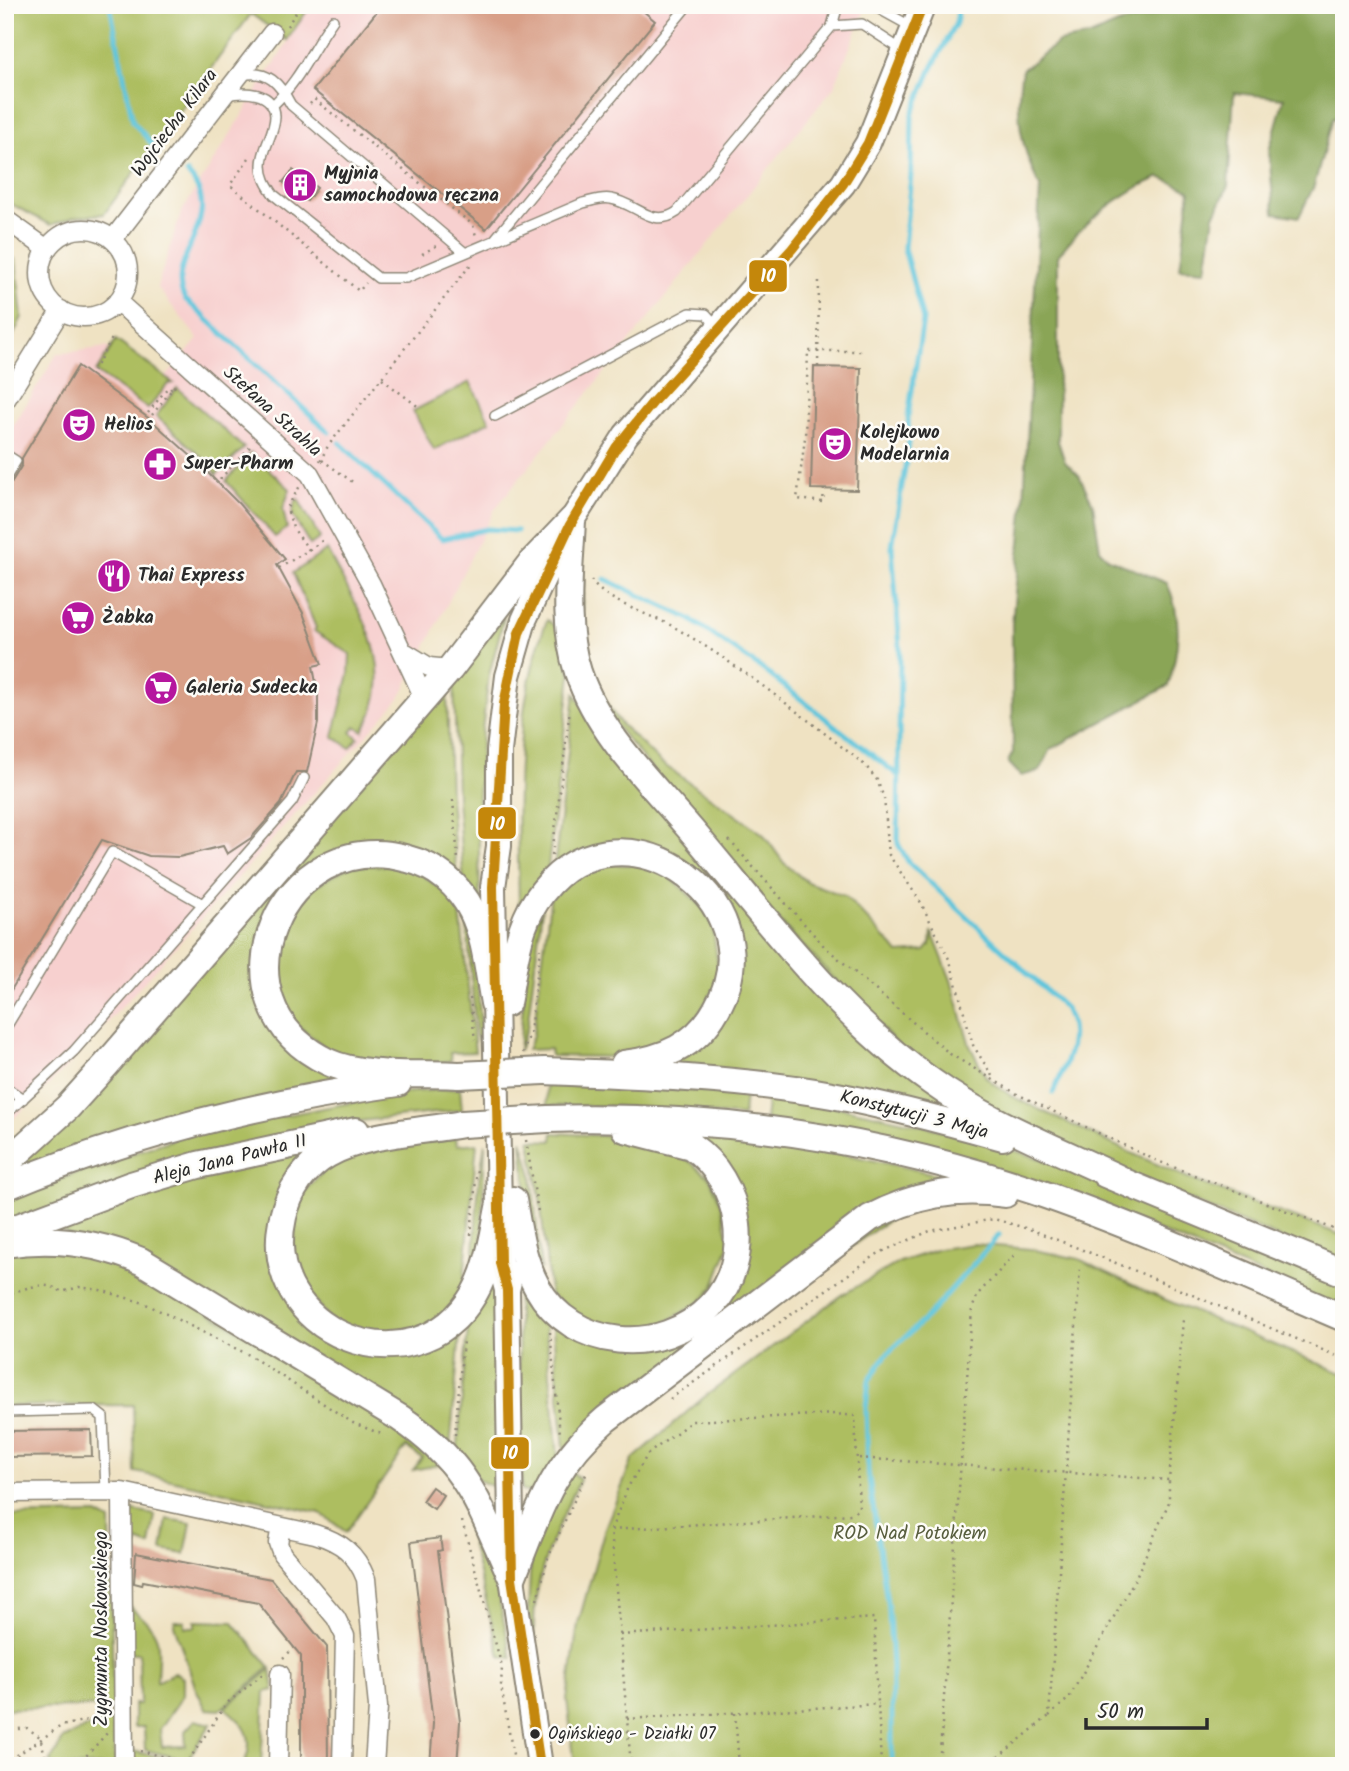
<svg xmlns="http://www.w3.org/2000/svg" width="1349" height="1771" font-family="Kalam,sans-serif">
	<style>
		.built { fill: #f7d0cf }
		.green { fill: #adbe61; stroke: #6c7446; stroke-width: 2 }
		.forest { fill: #8aa557; stroke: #5a6841; stroke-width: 2 }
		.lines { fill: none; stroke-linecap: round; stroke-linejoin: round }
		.stream { stroke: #5ec5db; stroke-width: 5 }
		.building { fill: #d89f87 }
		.lane-casing { stroke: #8d8676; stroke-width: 12 }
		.street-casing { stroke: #8d8676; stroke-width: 21 }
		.secondary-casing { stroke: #8d8676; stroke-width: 28 }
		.primary-casing { stroke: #8d8676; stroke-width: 30 }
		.path { stroke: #8d8676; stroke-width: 2.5; stroke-dasharray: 2 5; stroke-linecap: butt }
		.lane { stroke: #fff; stroke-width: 9 }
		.street { stroke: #fff; stroke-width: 18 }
		.secondary { stroke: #fff; stroke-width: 24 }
		.primary { stroke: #fff; stroke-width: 26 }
		.primary-bridge-casing { stroke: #8d8676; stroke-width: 30; stroke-linecap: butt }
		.primary-bridge { stroke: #fff; stroke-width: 26 }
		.bus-1-casing { stroke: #fdfcf7; stroke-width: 16 }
		.bus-1 { stroke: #c4870b; stroke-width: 10 }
		.bus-dot { fill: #2b2b2b; stroke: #fdfcf7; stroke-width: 2.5 }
		.labels { text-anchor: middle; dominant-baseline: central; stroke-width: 5; stroke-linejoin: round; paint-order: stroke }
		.bus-label { font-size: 17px; fill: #2b2b2b; stroke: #fdfcf7; text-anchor: start }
		.street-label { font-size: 19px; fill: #2b2b2b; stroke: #fdfcf7 }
		.poi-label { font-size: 19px; font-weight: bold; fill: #2b2b2b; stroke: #fdfcf7; text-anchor: start }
		.park-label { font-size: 19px; fill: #585e3e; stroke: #fdfcf7 }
		.line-badge { stroke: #fdfcf7; stroke-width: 2.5 }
		.badge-label { font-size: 19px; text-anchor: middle; font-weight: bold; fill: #fff }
	</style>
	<rect width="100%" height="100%" fill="#fdfcf7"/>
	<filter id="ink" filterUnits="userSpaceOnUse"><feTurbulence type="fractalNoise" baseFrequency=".0143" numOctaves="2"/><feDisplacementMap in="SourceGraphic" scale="14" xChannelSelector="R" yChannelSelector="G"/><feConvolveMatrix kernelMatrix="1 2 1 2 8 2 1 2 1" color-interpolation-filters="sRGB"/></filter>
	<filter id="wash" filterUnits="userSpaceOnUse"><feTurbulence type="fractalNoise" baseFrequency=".00686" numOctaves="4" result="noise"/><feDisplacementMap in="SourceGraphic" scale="28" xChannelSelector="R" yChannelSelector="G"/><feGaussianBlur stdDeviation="1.57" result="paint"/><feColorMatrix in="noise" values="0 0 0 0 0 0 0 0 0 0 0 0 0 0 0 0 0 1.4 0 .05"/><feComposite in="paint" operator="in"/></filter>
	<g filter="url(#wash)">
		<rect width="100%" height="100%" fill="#efe2c2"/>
		<path class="built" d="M311,5h556l-33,82 -339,422 -95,189 -329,365 -66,64v-688l52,-85 50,-7 49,42 42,-50 -41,-52 24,-74z"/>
		<path class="green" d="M5,5h306l-24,35 -36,-26 -147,200 -30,3 -23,8 -46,-24z
			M5,252l11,8 6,57 -17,36z
			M116,340l57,43 -5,1 -20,25 -52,-37z
			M470,382l20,39 -56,29 -21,-39z
			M177,388l67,60 -28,27 -4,-9 -56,-50z
			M251,453l39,36 -7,20 4,19 -12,9 -49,-56z
			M298,499l22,39 -10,7 -18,-31 3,-13z
			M327,550c30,60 76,115 36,181l-7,-5 -5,6 7,6 -8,10 -17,-12 16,-62 1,-20 -36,-23 2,-3 -23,-55z
			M580,571l4,10 -4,49 3,23 25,53 13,18 39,38 103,72 21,29 23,19 38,14 54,57 26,-2 6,-7 1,-12 19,48 19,66 16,31 8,7 19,13 118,56 69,30 144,53v29l-221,-93 -117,-55 -68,-39 -57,-45 -70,-73 -205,-246 -25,-58 -5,-42z
			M504,617l-15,58 -7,55 -4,70 2,103 -16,-18 -7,-85 -3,-123z
			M547,620l13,10 11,45 -24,200 -28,31c-2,-96 -7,-195 28,-286z
			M447,689l3,108 7,81 -15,-12h-132l-50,124 88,87 -327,92 -2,-3z
			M575,693l25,40 361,378 -289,-45 65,-99 -65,-112 -118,14z
			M354,864l57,3 48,35 16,150 -25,1 1,8 -68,5 -43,-7 -53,-42 -14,-65 32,-61z
			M593,864l64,1 54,50 9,65 -34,54 -63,23 -72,-1 -1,-7 -23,1 6,-15 18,-142z
			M542,909l-15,119 -8,23 10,-115z
			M466,914l9,38 8,102 -7,-21z
			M546,1084l199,9 -2,23 -134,-10h-62z
			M460,1088l2,22 -111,12 -346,100v-24l183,-64 213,-41z
			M768,1095c94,14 190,37 280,66l296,122v26l-233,-98 -346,-92z
			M553,1133l109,6 54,44 14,60 -20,53 -52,31 -60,2 -48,-34 -10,-96 -10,-59 22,1z
			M691,1135l93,6 170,37 -14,6 -376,265 -12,-130 112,23 79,-87z
			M456,1138l1,7 20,-2 -15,155 -12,13 -42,24 -72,-9 -44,-55 5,-72 43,-45z
			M522,1140l10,35 9,95 -9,-17z
			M485,1143l-4,112 -9,27 7,-103z
			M311,1149l-38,75 55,114 133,-15 -11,125 -393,-220 8,-7 68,-27z
			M973,1244l57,5 49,10 70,34 195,81v392h-769l-8,-67 11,-75 27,-96 28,-69 70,-61 139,-103 58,-33 39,-13z
			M25,1247l93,12 278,165 48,40 -31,6 9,-12 -16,-11 -60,85 -26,-19 -185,-41 -2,-67 -128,1v-155z
			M494,1274l5,208 -7,4 -12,-5 -23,-25 12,-141z
			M517,1278l27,33 14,146 -20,31 -11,4 -5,-1z
			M569,1468l11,12c-28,58 -52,104 -45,170l-7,-40 3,-53z
			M459,1495l24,33 29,130 -12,-2z
			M129,1510l26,5 -5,31 -13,-5v5l-12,2z
			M97,1514l13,7 3,185 -108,3v-193z
			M167,1519l24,4 -6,31 -23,-4z
			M130,1607c35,27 28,34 27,75l18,-10 8,6v17l-23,34 2,18 24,-1 -1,-15 10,-11 16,4 -24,36 -42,-10 -1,-23h-10v-23h6l-1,-51h-12z
			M175,1621h10v6h10v-6l38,1 37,45 -50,43 -14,-1 -10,-20 -22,-64z
			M271,1669l3,21 -9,2 -4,74h-18c13,-27 4,-41 -18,-58z
			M113,1720l2,42 -3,4h-56l-6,-4 14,-24 37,-17z
			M128,1750l58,13 -2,3h-56z"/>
		<path class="forest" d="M1181,5h163v115l-11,-2 -19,68 -15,31 -25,-4 -5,-62 15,-53 -50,-5 -6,93 -14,30 -8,54 -26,-2 10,-78 -30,-13c-38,15 -78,46 -102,79v185l7,21 14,13 14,29 7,46 9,9 58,24c16,35 12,67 1,103l-117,63 -11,22 -19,5 -13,-14 5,-10 -1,-128 12,-122 16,-315c-19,-38 -26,-75 -18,-117l37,-28 31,-6 28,-12 63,-16z"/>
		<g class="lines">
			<path class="stream" d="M110,5l23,117 26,30
				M959,5l-3,18 -24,45 -20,47 -1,60 -7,73 19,72 -15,96 1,27 -17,104 8,102 -2,195 11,19 156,145c16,30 0,57 -12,85
				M187,173c43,45 -25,86 -2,126l144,133
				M340,443l102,96 45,-10 30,2
				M605,579l85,40 71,49 138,108
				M892,1766v-102l-3,-49 -21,-144 -2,-63 3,-28 18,-26 40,-37 72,-82"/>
		</g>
		<g id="blocks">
			<path class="building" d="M382,5h254l19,16 -169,208 -173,-139z
				M293,170l24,18 -10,13 -24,-19z
				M78,366l73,54 41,37 47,47 46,55 -8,6 26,48 19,51 -9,2 5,29v28l-11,49h-11l-15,32 -30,34 -24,16 -4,-8 -44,11 -30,-1 -47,-16 -97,160v-514l6,-3 11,-18v-7z
				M814,367l47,1 -4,122 -46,-1z
				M91,1430l1,26 -87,1v-26z
				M432,1487l11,8 -9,14 -12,-8z
				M440,1538l2,12 -4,1 22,171 -3,44h-27l3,-43 -22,-181z
				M136,1553l135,26 56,68 1,119h-27v-110l-43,-53 -115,-22 -1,4 -8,-2z"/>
		</g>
	</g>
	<g filter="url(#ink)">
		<use href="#blocks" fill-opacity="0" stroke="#8d8676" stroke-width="2"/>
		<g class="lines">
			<g class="lane-casing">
				<path id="lane" d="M872,5l40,22
					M832,26l6,-21
					M242,75c26,-6 38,9 49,30l173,147
					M226,95c18,-4 48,-4 49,21 0,17 -13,32 -13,49 0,12 5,20 12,30l104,83h28l177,-75c9,-2 19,-6 28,-4 25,4 41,30 66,13l155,-186 30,-2 40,26
					M272,106c29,-27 38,-54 61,-86
					M495,239l193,-234
					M495,416l195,-103 16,1 12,13
					M5,454l11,7 -11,18
					M5,1029l107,-177 89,51
					M5,1087l18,12
					M5,1115l69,-64 218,-249 12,-24
					M5,1412l89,-2 9,7 3,74"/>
			</g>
			<g class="street-casing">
				<path id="street" d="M5,219l42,30
					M40 273a44 44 0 1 1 88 0a44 44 0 1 1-88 0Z
					M113,239l159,-206
					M118,302l192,172 61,110 53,114
					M5,401l56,-91
					M406,653l23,14 21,2
					M122,1492l2,274
					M5,1493l117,-1 193,42c26,8 41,19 51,45l12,128 -4,59
					M281,1527l-3,16 4,11 54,64 9,18 -3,130
					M278,1766l2,-92"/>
			</g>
			<g class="secondary-casing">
				<path id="secondary" d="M511,1273l-4,17 5,288 28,188
					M507,1290l-7,-27 -7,-376 6,-41v-95l9,-75 16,-56 22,-48 26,-52 54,-85 217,-251 25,-41 55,-138"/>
			</g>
			<g class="primary-casing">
				<path id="primary" d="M572,520c-2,49 -10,104 6,152 21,62 72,110 113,158 75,88 145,185 241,252 57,41 125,67 188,97
					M507,1003c7,-35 9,-72 29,-102 76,-116 245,-3 180,109 -20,36 -53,49 -92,54
					M545,1071c96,4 193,7 287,24 58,11 114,26 171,42
					M459,1075c-37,-2 -97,3 -131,-13 -124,-59 -47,-239 80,-203 28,7 51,26 64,52 14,28 16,61 22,92
					M548,1119c165,-5 329,19 486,72 105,36 207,83 310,127
					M462,1124c-42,8 -96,9 -134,30 -24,14 -39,37 -45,63 -27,115 131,179 191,77 15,-26 19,-57 25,-86
					M5,1164l63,-57 38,-42 344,-396 81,-106 41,-43
					M1105,1174l239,99
					M5,1187c127,-53 257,-85 393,-104
					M513,1200c5,29 9,60 24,87 35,63 124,71 174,19 44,-46 31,-125 -20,-160l-66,-17
					M5,1232l126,-47 67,-20 158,-34
					M5,1244c48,-8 92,-2 136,17l259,157c70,47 79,88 112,160
					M512,1578c27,-66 37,-110 94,-159l264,-201c44,-23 85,-31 135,-24"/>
			</g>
			<path class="path" d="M1311,5l33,5
				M287,26l14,-21
				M310,104l4,-5 159,126 3,11
				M249,158l-19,27 129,106 7,-8
				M422,254l14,-8
				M818,367l1,-88
				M93,371l21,-36
				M382,379l38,29
				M148,413l20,-26 4,2
				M152,415l25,-32
				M322,460l32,23
				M320,461l8,-15 143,-182
				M220,479l30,-32
				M824,489l-1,13 -26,-3 8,-61 3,-87h54
				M309,550l17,-12
				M279,568l30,-18 -16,-22 -6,-20 13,-22
				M591,580c12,21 61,35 83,47 67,39 130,90 191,138l12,15 7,18 5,57 31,46 30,60 23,84 21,34
				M453,800l5,60
				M729,840l95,106 126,108 67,40 138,66 189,73
				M552,855l18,-146
				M470,998l5,42
				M523,1053l7,-20 10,-84
				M526,1140l12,72
				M471,1235l6,-67
				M5,1295c20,-6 39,-16 57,-3l17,-5 21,3 44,13 105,52 104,68 31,12
				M550,1332l10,102
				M670,1399l209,-146 51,-22 64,-12 38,11 94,37 218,92
				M455,1435l8,-95
				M859,1458l310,22 14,-160
				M462,1521l40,146 -1,19 14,80
				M611,1530l17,-43 20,-33 44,-33 143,-7 20,2 4,92 -7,6 -241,16 20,236
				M537,1600l11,-42 40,-88
				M620,1635l254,-17 7,148
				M283,1658l11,-10
				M735,1713l4,53
				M1049,1716l20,-18 67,-121 33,-75v-22
				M627,1719l252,-15
				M5,1731l22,-3 13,9 5,18 -5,11
				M5,1750l6,9
				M140,1751l64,15
				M5,1763l56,-37 45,-10
				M77,1766l31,-34
				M185,1766l41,-62 38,-31
				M939,1766l33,-457 6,-15 38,-41
				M987,1766l62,-50 31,-448"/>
			<use href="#lane" class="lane"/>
			<use href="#street" class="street"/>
			<use href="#secondary" class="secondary"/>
			<use href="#primary" class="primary"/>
			<g class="primary-bridge-casing">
				<path id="primary-bridge" d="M459,1075l86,-4
					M462,1124l86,-5"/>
			</g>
			<use href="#primary-bridge" class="primary-bridge"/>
			<g class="bus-1-casing">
				<path id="bus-1" d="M540,1766l-28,-188 -5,-288 -7,-27 -7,-376 11,-183 15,-71 51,-108 46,-77 37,-46 139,-153 51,-65 25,-41 55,-138"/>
			</g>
			<use href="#bus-1" class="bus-1"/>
		</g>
	</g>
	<defs>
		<g id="building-disc" transform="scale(1.75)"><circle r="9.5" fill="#b5179e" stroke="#fdfcf7"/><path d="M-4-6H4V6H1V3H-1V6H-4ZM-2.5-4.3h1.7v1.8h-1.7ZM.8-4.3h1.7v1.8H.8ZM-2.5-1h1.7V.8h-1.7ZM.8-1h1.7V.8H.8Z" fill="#fff"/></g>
		<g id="theatre-disc" transform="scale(1.75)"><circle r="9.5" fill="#b5179e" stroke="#fdfcf7"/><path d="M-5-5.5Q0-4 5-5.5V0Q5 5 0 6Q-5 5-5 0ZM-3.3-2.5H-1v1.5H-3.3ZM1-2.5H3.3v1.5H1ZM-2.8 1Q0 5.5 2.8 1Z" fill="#fff"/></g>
		<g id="pharmacy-disc" transform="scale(1.75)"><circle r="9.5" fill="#b5179e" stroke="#fdfcf7"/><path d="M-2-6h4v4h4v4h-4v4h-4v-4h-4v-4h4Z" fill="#fff"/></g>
		<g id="restaurant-disc" transform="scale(1.75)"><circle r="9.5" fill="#b5179e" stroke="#fdfcf7"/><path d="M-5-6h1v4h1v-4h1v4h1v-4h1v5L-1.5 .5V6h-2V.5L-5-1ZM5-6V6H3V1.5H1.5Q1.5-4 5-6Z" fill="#fff"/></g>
		<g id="supermarket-disc" transform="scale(1.75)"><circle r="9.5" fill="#b5179e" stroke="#fdfcf7"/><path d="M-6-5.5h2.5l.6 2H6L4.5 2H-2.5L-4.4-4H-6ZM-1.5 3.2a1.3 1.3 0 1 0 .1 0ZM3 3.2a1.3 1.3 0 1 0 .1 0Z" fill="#fff"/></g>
	</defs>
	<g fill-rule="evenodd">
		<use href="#building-disc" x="300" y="185"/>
		<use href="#theatre-disc" x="79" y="425"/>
		<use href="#theatre-disc" x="835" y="444"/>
		<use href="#pharmacy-disc" x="160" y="464"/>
		<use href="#restaurant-disc" x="114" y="576"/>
		<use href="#supermarket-disc" x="78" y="618"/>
		<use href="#supermarket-disc" x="161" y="688"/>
	</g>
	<circle class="bus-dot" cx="535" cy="1734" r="6"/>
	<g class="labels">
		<g class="bus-label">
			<text x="548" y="1734">Ogińskiego - Działki 07</text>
		</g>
		<g class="street-label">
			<text transform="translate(175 123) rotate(-53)">Wojciecha Kilara</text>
			<text transform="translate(272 412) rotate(42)">Stefana Strahla</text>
			<text transform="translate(914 1115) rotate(14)">Konstytucji 3 Maja</text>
			<text transform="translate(230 1160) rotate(-14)">Aleja Jana Pawła II</text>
			<text transform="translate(102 1629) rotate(-90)">Zygmunta Noskowskiego</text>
		</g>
		<g class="poi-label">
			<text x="324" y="174">Myjnia<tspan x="324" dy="22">samochodowa ręczna</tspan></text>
			<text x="104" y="425">Helios</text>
			<text x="860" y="433">Kolejkowo<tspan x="860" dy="22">Modelarnia</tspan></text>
			<text x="184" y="464">Super-Pharm</text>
			<text x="138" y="576">Thai Express</text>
			<text x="102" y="618">Żabka</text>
			<text x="186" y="688">Galeria Sudecka</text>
		</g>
		<g class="park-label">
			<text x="910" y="1534">ROD Nad Potokiem</text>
		</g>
	</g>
	<g class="line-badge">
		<rect x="748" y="259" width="40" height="34" rx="7" fill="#c4870b"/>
		<rect x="477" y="806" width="40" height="34" rx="7" fill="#c4870b"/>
		<rect x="490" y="1436" width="40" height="34" rx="7" fill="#c4870b"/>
	</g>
	<g class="badge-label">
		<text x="768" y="282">10</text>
		<text x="497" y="830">10</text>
		<text x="510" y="1459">10</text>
	</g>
	<rect width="1349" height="1771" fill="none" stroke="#fdfcf7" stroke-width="28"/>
	<path d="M1086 1718v10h121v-10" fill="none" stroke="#2b2b2b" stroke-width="3.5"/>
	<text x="1097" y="1718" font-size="21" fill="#2b2b2b" stroke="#fdfcf7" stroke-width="5" paint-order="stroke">50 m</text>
</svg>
